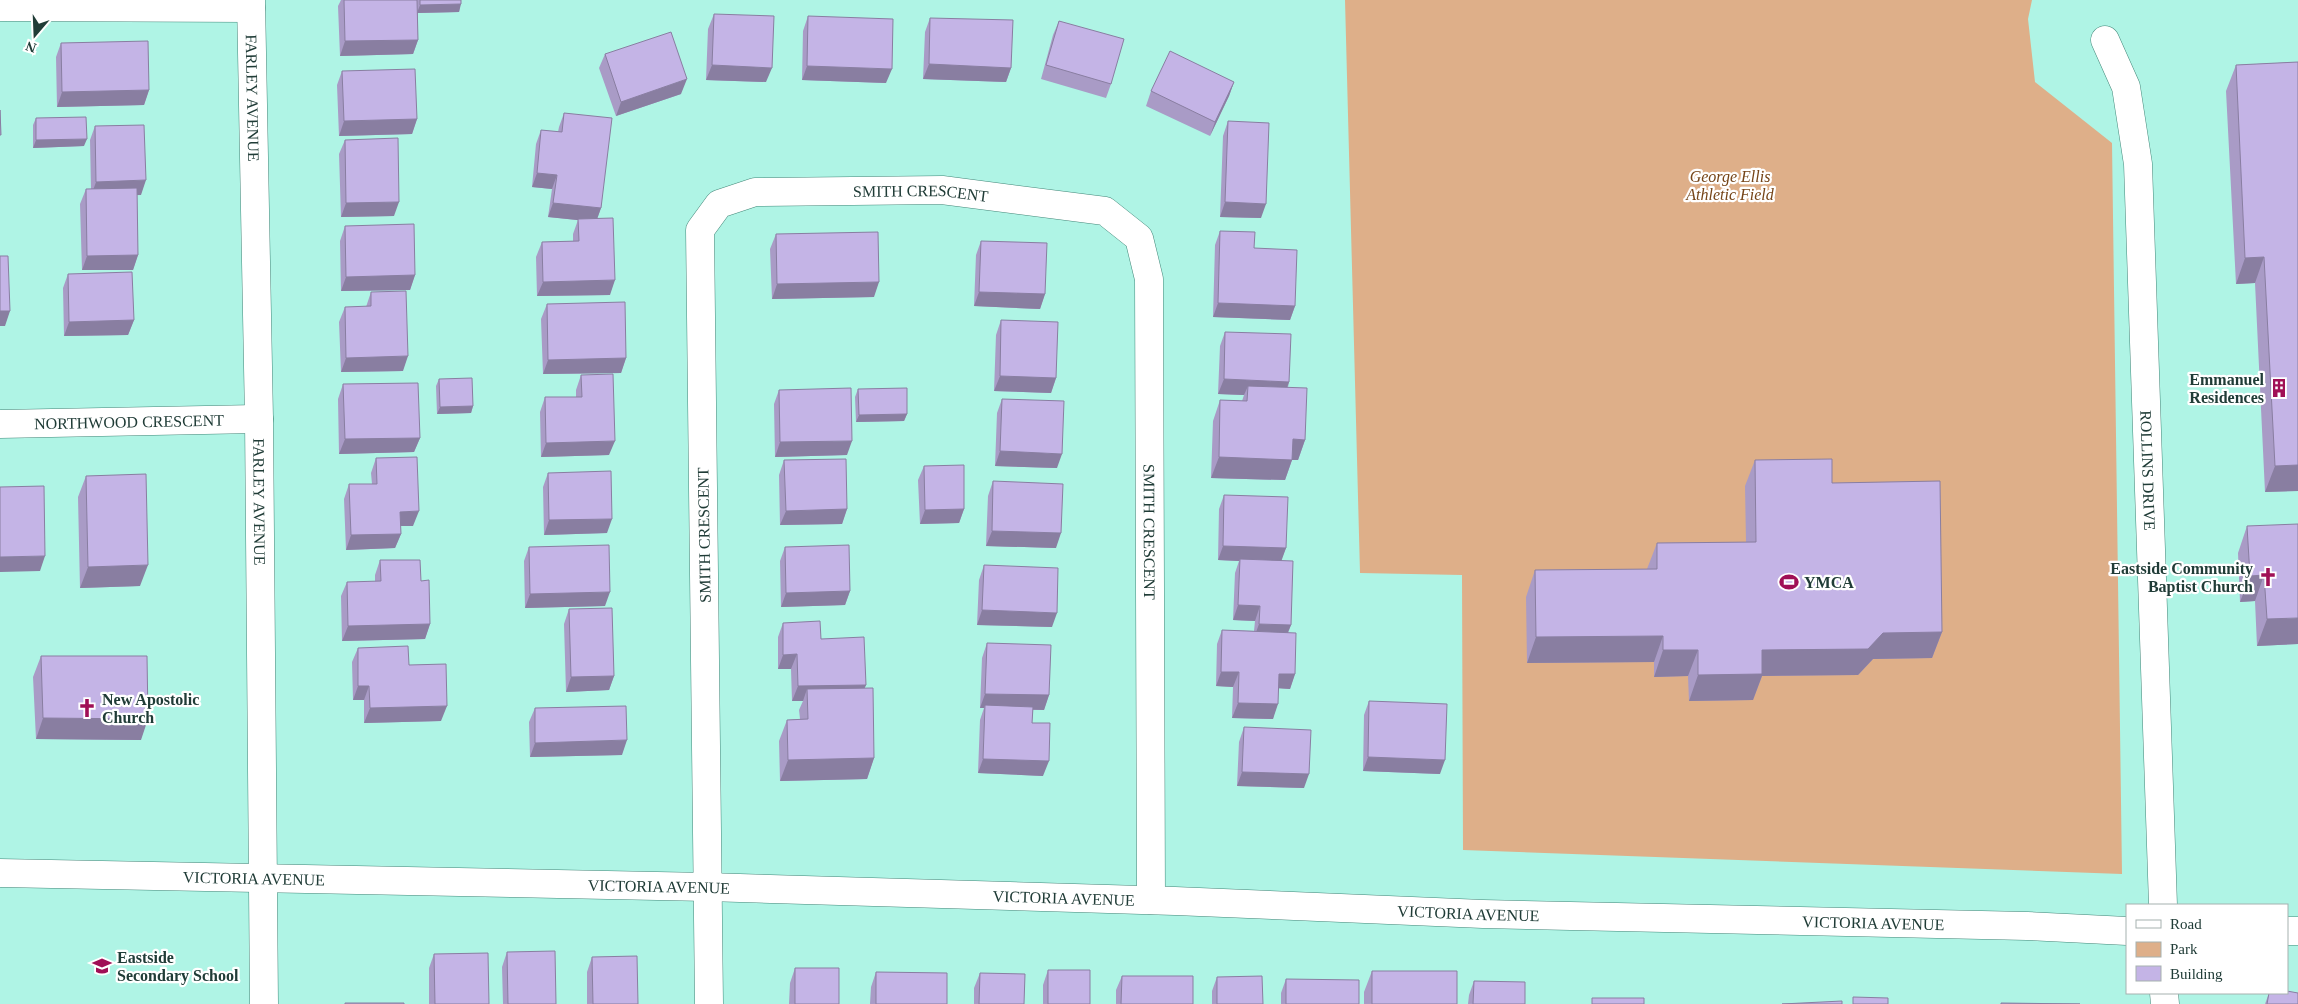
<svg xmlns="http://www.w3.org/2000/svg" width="2298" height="1004" font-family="Georgia,serif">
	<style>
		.green { fill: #deaf89 }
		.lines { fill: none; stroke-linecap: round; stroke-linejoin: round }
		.street-casing { stroke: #438779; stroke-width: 29 }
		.secondary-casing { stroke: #438779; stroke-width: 29 }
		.street { stroke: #fff; stroke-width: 28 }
		.secondary { stroke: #fff; stroke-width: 28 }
		.wall { fill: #a99bc6 }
		.shaded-wall { fill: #897ea1 }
		.building { fill: #c4b4e6; stroke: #897ea1 }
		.labels { text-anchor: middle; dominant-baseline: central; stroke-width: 4.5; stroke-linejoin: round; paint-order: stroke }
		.street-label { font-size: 16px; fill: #203c37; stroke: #fff }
		.park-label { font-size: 16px; font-style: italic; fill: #754417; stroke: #fff }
		.poi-label { font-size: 16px; font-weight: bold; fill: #203c37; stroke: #fff; text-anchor: start }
	</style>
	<rect width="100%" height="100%" fill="#aff4e5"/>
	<path class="green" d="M1345,0h687l-4,19 7,63 77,61 10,731 -659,-24 -1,-275 -102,-2z"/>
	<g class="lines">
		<g class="street-casing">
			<g id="street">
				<path d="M0,7l251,1"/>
				<path id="s1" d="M2105,40l21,47 12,77 25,741"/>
				<path id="s2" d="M0,424l259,-5"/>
				<path d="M2164,993l1,11"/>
				<path id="s3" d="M709,1004l-9,-774 19,-26 36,-12 187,-2 163,21 34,27 10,41 2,621"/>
			</g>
		</g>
		<g class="secondary-casing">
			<g id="secondary">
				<path id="s4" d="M251,0l8,419 5,585"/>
				<path id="s5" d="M0,873l707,14 468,14 308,13 544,12 100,5"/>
				<path d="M2287,931h11"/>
			</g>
		</g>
		<use href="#street" class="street"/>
		<use href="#secondary" class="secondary"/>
	</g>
	<path class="wall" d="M341,0h120l-2,12 -41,1v27l-5,14 -73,2 -2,-50z
		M714,14l52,68 -60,-2 2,-51z
		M808,16l78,67 -84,-3 1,-49z
		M930,18l81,50 -5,14 -83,-3 2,-47z
		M1059,21l52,63 -5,14 -65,-19 12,-44z
		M61,43l88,47 -5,15 -87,2 -1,-50z
		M605,54l76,40 -65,22 -17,-48z
		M2298,62v429l-33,1 -10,-209 -19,1 -10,-193 10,-26z
		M342,71l75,48 -5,15 -73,2 -2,-51z
		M1234,82l-5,14 -19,40 -64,-30 5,-15z
		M564,113l37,95 -4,11 13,76 -73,1 -1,-39 6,-15 31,-1v-7l5,-14 -30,-3 4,-28 -20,-2 4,-43 5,-14 17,2 1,-5z
		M36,118l48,28 -51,2v-23z
		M1228,121l33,97 -41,-1 3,-81z
		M95,126l46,69h-4l1,60 -5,15h-51l-2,-66 6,-15h5l-1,-49z
		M345,140l49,76 -53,1 -2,-63z
		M345,226l70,49 -5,15 -69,1 -1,-50z
		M1220,231l34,17 41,58 -5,14 -77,-3 2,-72z
		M776,234l98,63 -102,2 -2,-50z
		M981,241l64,53 -5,15 -66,-3 2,-51z
		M68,274l66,46 -6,15 -64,1 -1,-48z
		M371,292l32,79 -62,1 -2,-50 6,-15h21z
		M547,304l79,54 -5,15 -78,1 -2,-55z
		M1001,320l55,58 -5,15 -57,-2 2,-56z
		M1225,332l64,50 -1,5 17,53 -7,20h-6l-7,20 -74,-2 2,-57 7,-21 22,1 2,-6 -26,-1 2,-48z
		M581,375l28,80 -68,2 -1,-45 5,-15h31v-7z
		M439,379l34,27 -2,7 -34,1 -1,-28z
		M343,384l77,54 -6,14 -75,2 -1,-55z
		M858,389l49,25 -3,7 -48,1 -1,-25z
		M779,390l68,65 -72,2 -1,-53z
		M1002,399l55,69 -62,-2 2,-53z
		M376,458l37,68h-13l1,8 -6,14 -49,2 -2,-51 5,-15h23l-1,-11z
		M784,460l63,49 -5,15 -62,1 -1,-50z
		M1755,460l77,23 110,149 -10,26 -59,1 -15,16 -96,1 -9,24 -64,1 -1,-25 -34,1v-15l-127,1 -1,-66 9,-27 112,-1 10,-26 89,-1 -1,-56z
		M924,466l40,43 -5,14 -39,1 -2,-44z
		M548,473l59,60 -63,2 -1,-48z
		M86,476l54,110 -60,2 -2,-91z
		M993,481l63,67 -70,-2 2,-50z
		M1224,495l62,53 -5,12 10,65 -3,8 7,41 -5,15 -11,-1 -6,31 -41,-1 1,-31 -17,-1 1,-42 5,-14 32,1 1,-10 -22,-1 2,-47 4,-12 -21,-1 1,-51z
		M2247,526l51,118 -41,2 -2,-45 -15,1 -2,-49z
		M529,547l76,59 -80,2 -1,-47z
		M785,547l65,44 -5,14 -64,2 -1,-46z
		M380,560l41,21 9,43 -5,15 -83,2 -1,-45 6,-14h28v-7z
		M984,565l68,62 -75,-2 2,-45z
		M569,609l45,67 -5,14 -43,2 -2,-68z
		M783,623l38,16 45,46 -2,3 10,70 -7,21 -87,2 -1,-40 8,-21 13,-1 -1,-9 4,-9h-11l-1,-32h-13v-32z
		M987,643l62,52 -5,15h-11l-1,13 11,53 -65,-3 2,-53 4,-12h-4l2,-50z
		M358,648l51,17 32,56 -77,2v-23h-11l-1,-38z
		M41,656l100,84 -105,-1 -3,-62z
		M1369,701l71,73 -77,-3 1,-56z
		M535,708l87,47 -92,2 -1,-35z
		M1244,727l60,61 -67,-2 2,-44z
		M507,952l49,52h-53l-1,-37z
		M434,954l55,50h-60v-36z
		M592,957l46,47h-51v-32z
		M795,968l44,36h-50l1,-21z
		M1048,970l42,34h-47v-19z
		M1372,971l85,33h-93v-12z
		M876,972l71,32h-77l1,-17z
		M980,973l44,31h-50v-16z
		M1122,976l71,28h-77v-14z
		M1217,977l46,27h-51v-13z
		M1286,979l73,25h-78v-11z
		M1474,981l51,23h-57l1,-9z
		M2269,993h18l11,11h-33z"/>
	<path class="shaded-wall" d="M461,4l-2,8 -42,1 3,-8z
		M418,40l-5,14 -73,2 5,-15z
		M929,64l82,4 -5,14 -83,-3z
		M712,65l60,3 -6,14 -60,-2z
		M807,66l85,3 -6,14 -84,-3z
		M687,79l-6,15 -65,22 5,-14z
		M1234,82l-5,14 -19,40 5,-14z
		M149,90l-5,15 -87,2 5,-15z
		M417,119l-5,15 -73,2 5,-15z
		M87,139l-3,7 -51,2 3,-8z
		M537,173l20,2 -5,14 -20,-2z
		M146,180l-5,15 -50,1 5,-14z
		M399,202l-5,14 -53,1 5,-14z
		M1225,202l41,2 -5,14 -41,-1z
		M553,203l48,5 -5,14 -48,-5z
		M138,255l-5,15h-51l5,-14z
		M2264,257l-9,26 -19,1 9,-26z
		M415,275l-5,15 -69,1 5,-14z
		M615,280l-5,15 -73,1 6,-14z
		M879,282l-5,15 -102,2 5,-15z
		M979,292l66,2 -5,15 -66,-3z
		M1218,303l77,3 -5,14 -77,-3z
		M0,311h10l-5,15h-5z
		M134,320l-6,15 -64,1 5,-14z
		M408,356l-5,15 -62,1 5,-14z
		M626,358l-5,15 -78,1 5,-14z
		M1000,376l56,2 -5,15 -57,-2z
		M1224,379l65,3 -5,14 -36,-10 -4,9 -26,-1z
		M473,406l-2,7 -34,1 3,-7z
		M907,414l-3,7 -48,1 3,-7z
		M420,438l-6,14 -75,2 6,-15z
		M1293,439l12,1 -7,20h-6l-7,20 -74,-2 8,-21z
		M615,441l-6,14 -68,2 5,-14z
		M852,441l-5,14 -72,2 5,-15z
		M1000,451l62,3 -5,14 -62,-2z
		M2298,465v26l-33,1 10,-26z
		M847,509l-5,15 -62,1 6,-14z
		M964,509l-5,14 -39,1 5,-14z
		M419,511l-6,15h-18l5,-14z
		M612,519l-5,14 -63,2 5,-15z
		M992,531l69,2 -5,15 -70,-2z
		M401,534l-6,14 -49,2 5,-15z
		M1223,546l63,2 -5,14 -41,-3 -1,2 -21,-1z
		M45,556l-5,15 -40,1v-15z
		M148,565l-8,21 -60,2 8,-21z
		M2264,575l-9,26 -15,1 10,-26z
		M850,591l-5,14 -64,2 5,-14z
		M610,592l-5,14 -80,2 5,-14z
		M1238,605l22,1 -5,15 -22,-1z
		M982,610l75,3 -5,14 -75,-2z
		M2298,618v26l-41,2 10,-27z
		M430,624l-5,15 -83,2 6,-15z
		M1259,624l32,1 -6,14 -31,-1z
		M1942,632l-10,26 -59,1 -15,16 -96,1 -9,24 -64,1 9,-26 64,-25 121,-17z
		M1663,636l-9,26 -127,1 9,-26z
		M1663,650h35l-10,26 -34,1z
		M797,654l-6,15h-13l5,-14z
		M1221,672h18l-6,15 -17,-1z
		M1279,674h16l-5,15 -16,-1z
		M614,676l-5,14 -43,2 5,-15z
		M866,685l-6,14 -53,-10 -4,12h-11l6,-15z
		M358,686h11l-5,14h-11z
		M985,694l64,1 -5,15 -59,-2v-3l-1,3h-4z
		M1238,703l40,1 -5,15 -41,-1z
		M447,706l-6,15 -77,2 6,-15z
		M43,718l105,1 -7,21 -105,-1z
		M627,740l-5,15 -92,2 5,-14z
		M1368,757l77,3 -5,14 -77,-3z
		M874,758l-7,21 -87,2 8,-21z
		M983,759l66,2 -6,15 -65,-3z
		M1242,772l67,2 -5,14 -67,-2z"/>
	<path class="building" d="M344,0h73l1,40 -73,1z
		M420,0h41v4l-41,1z
		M714,14l60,2 -2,52 -60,-3z
		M808,16l85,3 -1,50 -85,-3z
		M930,18l83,2 -2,48 -82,-4z
		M1059,21l65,18 -13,45 -65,-19z
		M671,32l16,47 -66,23 -16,-48z
		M148,41l1,49 -87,2 -1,-49z
		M1170,51l64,31 -19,40 -64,-31z
		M2298,62v403l-23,1 -11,-209 -19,1 -9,-193z
		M415,69l2,50 -73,2 -2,-50z
		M0,110l1,25h-1z
		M564,113l48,5 -11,90 -48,-5 4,-28 -20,-2 4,-43 21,2z
		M86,117l1,22 -51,1v-22z
		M1228,121l41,2 -3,81 -41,-2z
		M144,125l2,55 -50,2 -1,-56z
		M398,138l1,64 -53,1 -1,-63z
		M137,188l1,67 -51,1 -1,-67z
		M613,218l2,62 -72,2 -1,-40 37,-1 -1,-22z
		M414,224l1,51 -69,2 -1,-51z
		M1220,231l35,1 -1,16 43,2 -2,56 -77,-3z
		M878,232l1,50 -102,2 -1,-50z
		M981,241l66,2 -2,51 -66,-2z
		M0,256h8l2,55h-10z
		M132,272l2,48 -65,2 -1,-48z
		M406,291l2,65 -62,2 -1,-51 26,-1v-14z
		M625,302l1,56 -78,2 -1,-56z
		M1001,320l57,2 -2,56 -56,-2z
		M1225,332l66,2 -2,48 -65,-3z
		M613,374l2,67 -69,2 -1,-46h37l-1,-22z
		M472,378l1,28 -33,1 -1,-28z
		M418,383l2,55 -75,1 -2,-55z
		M1248,386l59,2 -2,52 -12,-1 -1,21 -73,-3 1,-57 27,1z
		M851,388l1,53 -72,1 -1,-52z
		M907,388v26l-48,1 -1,-26z
		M1002,399l62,2 -2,53 -62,-3z
		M417,457l2,54 -19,1 1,22 -50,1 -2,-51h28l-1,-26z
		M846,459l1,50 -61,2 -2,-51z
		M1832,459v24l108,-2 2,151 -59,1 -15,16 -106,1v24l-64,1v-25h-35v-14l-127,1 -1,-67 122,-1v-26l99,-1 -1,-82z
		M964,465v44l-39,1 -1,-44z
		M611,471l1,48 -63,1 -1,-47z
		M146,474l2,91 -60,2 -2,-91z
		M993,481l70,3 -2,49 -69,-2z
		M44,486l1,70 -45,1v-70z
		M1224,495l64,2 -2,51 -63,-2z
		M2298,524v94l-31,1 -3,-44 -14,1 -3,-50z
		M609,545l1,47 -80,2 -1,-47z
		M849,545l1,46 -64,2 -1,-46z
		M1240,559l53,2 -2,64 -32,-1 1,-18 -22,-1z
		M380,560h40l1,21 8,-1 1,44 -82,2 -1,-44 34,-1z
		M984,565l74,3 -1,45 -75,-3z
		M612,608l2,68 -43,1 -2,-68z
		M820,621l1,18 43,-2 2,48 -68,1 -1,-32 -14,1v-32z
		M1222,630l74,3 -1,41h-16l-1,30 -40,-1 1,-31h-18z
		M987,643l64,2 -2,50 -64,-1z
		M408,646l1,19 37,-1 1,42 -77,2 -1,-22h-11v-38z
		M41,656h106l1,63 -105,-1z
		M873,688l1,70 -86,2 -1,-40 21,-1 -1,-30z
		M1369,701l78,3 -2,56 -77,-3z
		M985,705l48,2 -1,16h18l-1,38 -66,-2z
		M626,706l1,34 -92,3v-35z
		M1244,727l67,3 -2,44 -67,-2z
		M555,951l1,53h-48l-1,-52z
		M488,953l1,51h-54l-1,-50z
		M637,956l1,48h-45l-1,-47z
		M795,968h44v36h-44z
		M1048,970h42v34h-42z
		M1372,971h85v33h-85z
		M876,972l71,1v31h-71z
		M980,973l45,1 -1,30h-45z
		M1122,976h71v28h-72z
		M1262,976l1,28h-46v-27z
		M1286,979l73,1v24h-73z
		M1474,981l51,1v22h-52z
		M2287,991l11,2v11h-31l2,-11h18z
		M1853,997l35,1v6h-35z
		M1592,998h52v6h-52z
		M1842,1001v3h-60z
		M345,1003h59v1h-59z
		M2001,1003l79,1h-79z"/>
	<defs>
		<g id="building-bare" transform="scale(1.5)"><path d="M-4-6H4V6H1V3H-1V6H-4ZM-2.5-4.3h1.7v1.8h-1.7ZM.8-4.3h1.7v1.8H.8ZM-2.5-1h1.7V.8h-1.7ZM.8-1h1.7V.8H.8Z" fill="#a00f56" stroke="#fff" stroke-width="2.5" paint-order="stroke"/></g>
		<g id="church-bare" transform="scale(1.5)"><path d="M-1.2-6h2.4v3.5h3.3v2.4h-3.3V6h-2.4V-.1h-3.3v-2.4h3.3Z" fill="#a00f56" stroke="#fff" stroke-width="2.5" paint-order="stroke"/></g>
		<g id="stadium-bare" transform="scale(1.5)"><path d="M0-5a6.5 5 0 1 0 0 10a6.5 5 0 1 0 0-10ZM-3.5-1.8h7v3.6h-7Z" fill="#a00f56" stroke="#fff" stroke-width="2.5" paint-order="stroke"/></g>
		<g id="school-bare" transform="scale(1.5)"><path d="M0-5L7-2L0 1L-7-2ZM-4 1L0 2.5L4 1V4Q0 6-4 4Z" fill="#a00f56" stroke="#fff" stroke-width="2.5" paint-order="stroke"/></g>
	</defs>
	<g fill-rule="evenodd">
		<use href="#building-bare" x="2279" y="388"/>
		<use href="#church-bare" x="2268" y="577"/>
		<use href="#stadium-bare" x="1789" y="582"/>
		<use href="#church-bare" x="87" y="708"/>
		<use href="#school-bare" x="102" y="966"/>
	</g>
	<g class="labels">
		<g class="street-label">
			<text stroke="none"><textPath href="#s4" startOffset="98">FARLEY AVENUE</textPath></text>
			<text stroke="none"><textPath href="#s3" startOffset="1010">SMITH CRESCENT</textPath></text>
			<text stroke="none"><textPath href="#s2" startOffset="129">NORTHWOOD CRESCENT</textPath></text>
			<text stroke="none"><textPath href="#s1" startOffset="436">ROLLINS DRIVE</textPath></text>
			<text stroke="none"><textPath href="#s4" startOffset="502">FARLEY AVENUE</textPath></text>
			<text stroke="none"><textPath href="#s3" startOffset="1534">SMITH CRESCENT</textPath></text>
			<text transform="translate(704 535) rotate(-91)">SMITH CRESCENT</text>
			<text stroke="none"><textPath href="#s5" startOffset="254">VICTORIA AVENUE</textPath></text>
			<text stroke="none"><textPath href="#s5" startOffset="659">VICTORIA AVENUE</textPath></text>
			<text stroke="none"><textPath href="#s5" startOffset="1064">VICTORIA AVENUE</textPath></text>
			<text stroke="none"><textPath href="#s5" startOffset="1469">VICTORIA AVENUE</textPath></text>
			<text stroke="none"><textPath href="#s5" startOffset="1874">VICTORIA AVENUE</textPath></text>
		</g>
		<g class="park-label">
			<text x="1730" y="176">George Ellis<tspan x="1730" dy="18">Athletic Field</tspan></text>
		</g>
		<g class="poi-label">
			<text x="2264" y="379" text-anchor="end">Emmanuel<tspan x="2264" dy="18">Residences</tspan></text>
			<text x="2253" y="568" text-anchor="end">Eastside Community<tspan x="2253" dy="18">Baptist Church</tspan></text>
			<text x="1804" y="582">YMCA</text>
			<text x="102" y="699">New Apostolic<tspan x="102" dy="18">Church</tspan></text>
			<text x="117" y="957">Eastside<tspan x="117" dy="18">Secondary School</tspan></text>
		</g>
	</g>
	<rect x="2126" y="904" width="162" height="90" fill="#ffffff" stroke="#a6b1af"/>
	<rect x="2136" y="920" width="25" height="8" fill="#ffffff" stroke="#a6b1af"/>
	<text x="2170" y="929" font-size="15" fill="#203c37">Road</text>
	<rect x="2136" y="942" width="25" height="15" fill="#deaf89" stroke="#a6b1af"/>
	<text x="2170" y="954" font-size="15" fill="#203c37">Park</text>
	<rect x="2136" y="966" width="25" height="15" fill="#c4b4e6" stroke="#a6b1af"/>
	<text x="2170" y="979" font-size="15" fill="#203c37">Building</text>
	<g transform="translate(35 35) rotate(199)" stroke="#ffffff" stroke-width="4" paint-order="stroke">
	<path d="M0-4L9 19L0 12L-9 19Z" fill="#203c37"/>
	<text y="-8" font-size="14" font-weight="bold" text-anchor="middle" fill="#203c37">N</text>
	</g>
</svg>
